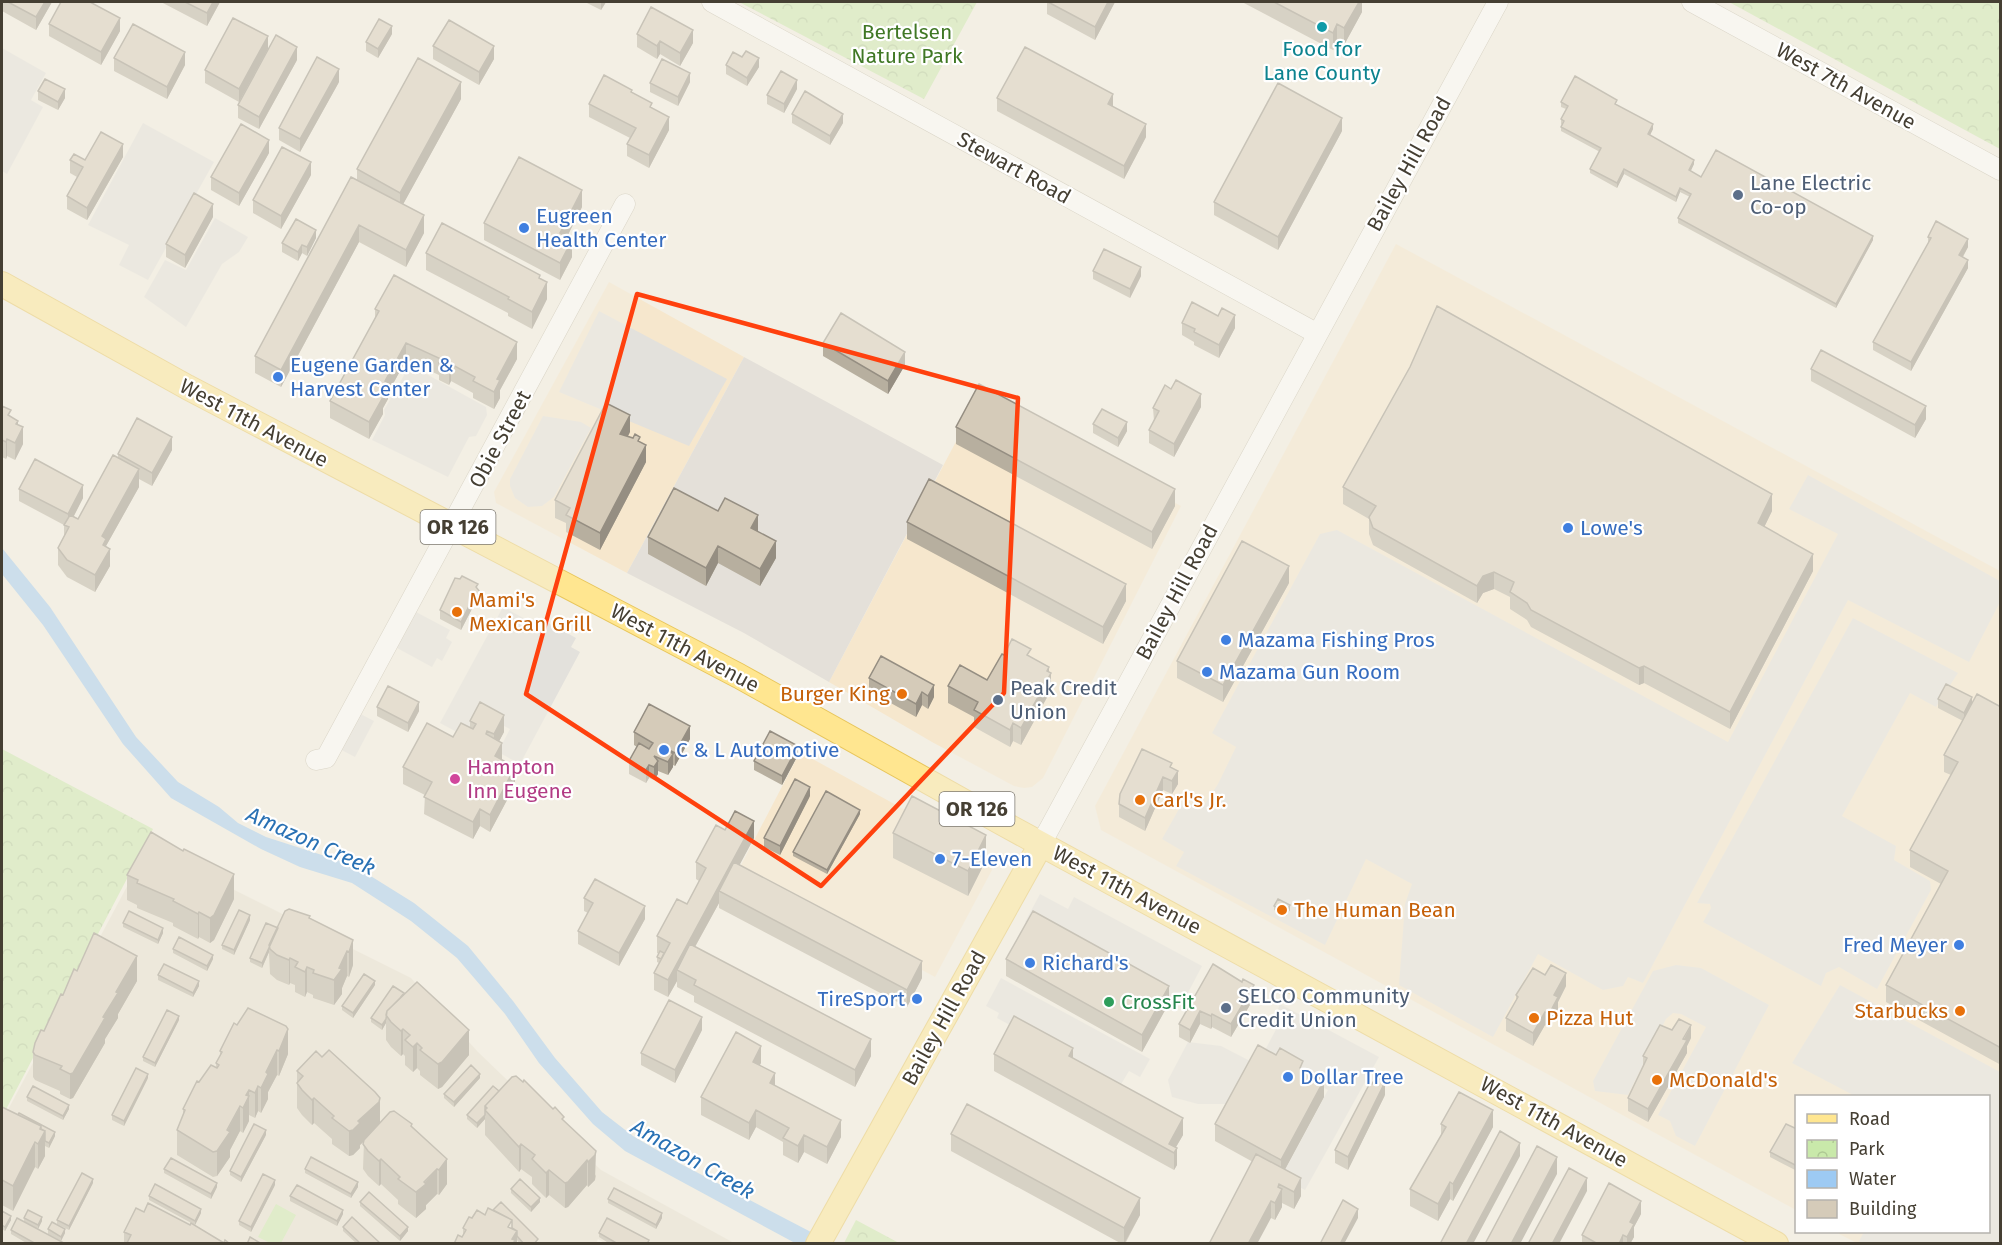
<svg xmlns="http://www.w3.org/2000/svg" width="2002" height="1245" font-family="'Fira Sans',sans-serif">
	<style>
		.residential { fill: #e7e1d1 }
		.commercial { fill: #f6e7cd }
		.industrial { fill: #e4e0d9 }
		.park { fill: url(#park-crowns) }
		.garden { fill: #c9e9aa }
		.parking { fill: #e3e1dc }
		.water { fill: #9dcaf3 }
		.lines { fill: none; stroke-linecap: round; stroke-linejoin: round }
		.minor-casing { stroke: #beb7a6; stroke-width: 21 }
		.major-casing { stroke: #e8c65c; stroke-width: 26 }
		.minor { stroke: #fff; stroke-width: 20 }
		.major { stroke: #ffe690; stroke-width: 24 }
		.wall { fill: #b7af9f }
		.shaded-wall { fill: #958e82 }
		.building { fill: #d5cbb9; stroke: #958e82; stroke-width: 1.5 }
		.marked { fill: none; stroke: #ff410e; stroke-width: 4.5; stroke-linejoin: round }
		.culture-dot { fill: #0f9aa8; stroke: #fff; stroke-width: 2 }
		.service-dot { fill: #5c6f8a; stroke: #fff; stroke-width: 2 }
		.shop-dot { fill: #3f7fe0; stroke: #fff; stroke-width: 2 }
		.food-dot { fill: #e8710a; stroke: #fff; stroke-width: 2 }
		.hotel-dot { fill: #d1479c; stroke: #fff; stroke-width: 2 }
		.leisure-dot { fill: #2e9e5b; stroke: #fff; stroke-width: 2 }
		.labels { text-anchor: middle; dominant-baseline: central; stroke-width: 4.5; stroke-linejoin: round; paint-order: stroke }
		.shield { fill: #fff; stroke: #7d7970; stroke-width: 1.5 }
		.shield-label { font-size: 20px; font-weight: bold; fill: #453f33 }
		.park-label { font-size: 21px; fill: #407825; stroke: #fff }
		.culture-label { font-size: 21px; fill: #0d838f; stroke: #fff }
		.street-label { font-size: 21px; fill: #453f33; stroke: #fff }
		.service-label { font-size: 21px; fill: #4e5e75; stroke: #fff; text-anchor: start }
		.shop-label { font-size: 21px; fill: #366cbe; stroke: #fff; text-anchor: start }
		.food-label { font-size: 21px; fill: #c56008; stroke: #fff; text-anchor: start }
		.hotel-label { font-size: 21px; fill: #b23c85; stroke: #fff; text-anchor: start }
		.leisure-label { font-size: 21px; fill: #27864d; stroke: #fff; text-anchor: start }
		.water-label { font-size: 22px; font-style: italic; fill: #2971b4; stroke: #fff }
	</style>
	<defs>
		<pattern id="park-crowns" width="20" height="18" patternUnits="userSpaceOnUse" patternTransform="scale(1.5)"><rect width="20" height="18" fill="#c9e9aa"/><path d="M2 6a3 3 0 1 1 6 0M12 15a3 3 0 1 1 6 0" fill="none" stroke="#aec993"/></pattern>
	</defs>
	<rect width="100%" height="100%" fill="#f3efe4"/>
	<path class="residential" d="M148,847l263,131 67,74 123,118 133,73 -128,1 -8,-5 -2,5h-594v-123z"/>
	<path class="commercial" d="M1396,244l604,327v672h-143l-22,-11h153v-136h-192v114l-695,-380 -6,-24z
		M609,282l135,75 -117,216 -131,-70 -2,-11z
		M979,398l202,108 -138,272 -11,9 -8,1 -10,-2 -82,-44 -103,-60z
		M800,752l185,102 7,16 -57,107 -197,-106z"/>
	<path class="industrial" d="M744,357l199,108 -114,217 -85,-49 -117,-60z"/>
	<path class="park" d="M739,2h238l-53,97z
		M1729,2h271v147z
		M2,749l151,80 -151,288z
		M856,1220l43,23h-55z"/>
	<path class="garden" d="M276,1204l20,11 -15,28h-11l-12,-6z"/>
	<path class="parking" d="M2,48l44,25 -15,27 12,7 -36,67 -5,-3z
		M143,123l71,39 -66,118 -29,-15 10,-20 -41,-20z
		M215,218l33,19 -9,15 -17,12 -36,63 -42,-30 21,-37 21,10z
		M599,311l128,68 -38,67 -130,-54z
		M410,365l76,42 1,8 -11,21 -7,1 -21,40 -76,-37 13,-25 -1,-5z
		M543,416l38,6 10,6 -37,69 -12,9 -14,1 -13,-9 -5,-12v-7z
		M1808,475l192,106v21l-31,60 -121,-62 -205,383 -15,-6 -5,9 -20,4 -65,-36 -45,83 -94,-52 6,-81 7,-20 -46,-25 -41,86 -149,-79 8,-14 -22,-13 22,-39 17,10 17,-26 18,-37 -24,-14 108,-199 17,-4 391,212 110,-208 -49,-25z
		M503,607l26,14v5l10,5 6,-10 31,17 -5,9 9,5 -60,112 -22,-12 12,-23 -31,-16 -13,24 -26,-14z
		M416,612l34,18 -4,8 6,4 -10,19 -5,-3 -5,9 -35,-19z
		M1853,618l105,55 -22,34 -26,-14 -68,123 54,30 -2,14 36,21 1,9 -54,99 -38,-22 -13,6 -5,13 -118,-64 8,-14 -1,-4 -13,-1z
		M345,706l29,15 -19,36 -29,-15z
		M1040,894l28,15 6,-12 128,69 -21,40 -156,-84z
		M1676,965l25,3 68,37 -74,141 -19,-10 -6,-15 -12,-6 48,-88 -25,-13 -8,-1 -7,6 -38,76 -33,-4 -2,-10 60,-110z
		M1001,978l149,81 -10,18 -11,-6 -9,15 -123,-68 2,-5 -13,-7z
		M1840,985l160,87v171l-136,1 -5,-3 5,-9h124v-136h-133l-63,-33z
		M1280,1004l99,53 -74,133 -24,-13 47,-87 -65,-36 18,-34 -6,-3z
		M1188,1042l33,4 31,16 -22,42h-32l-26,-7 -4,-17z"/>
	<path class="water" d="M2,548l48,59 86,130 42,45 41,25 19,16 28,14 87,28 61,38 54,43 45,55 42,57 47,54 31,24 46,27 153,80h-37l-170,-92 -32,-27 -54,-61 -34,-49 -48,-56 -46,-37 -59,-38 -52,-16 -39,-18 -90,-51 -48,-54 -80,-119 -41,-51z"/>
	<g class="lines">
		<g class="minor-casing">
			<path id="minor" d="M712,2l604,331
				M1692,2l308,168
				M316,760l10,-2 299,-554
				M1041,844l457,-842"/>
		</g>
		<g class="major-casing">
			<path id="major" d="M2,284l185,103 552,289 265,148 772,420
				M818,1244l223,-400"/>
		</g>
		<use href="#minor" class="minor"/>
		<use href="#major" class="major"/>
	</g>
	<path class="wall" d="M2,2h50l-16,28 -34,-19z
		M161,2h59l-13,24z
		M585,2h21l-5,8z
		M1047,2h68l-20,38 -48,-26z
		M1242,2h120v10l-18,33 -7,-3 -4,8z
		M49,24l71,7 -19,34 -52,-29z
		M392,34l-14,24 -12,-7v-9z
		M637,34l56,9 -13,23 -20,-12 -3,5 -20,-12z
		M433,46l61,13 -15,26 -46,-26z
		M268,49l-29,53 -34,-19v-13z
		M114,58l71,7 -18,34 -53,-28z
		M297,60l-38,69 -21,-11v-13z
		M726,65l33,2 -12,19 -21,-12z
		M339,82l-39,70 -21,-12v-12z
		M690,82l-12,24 -28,-14v-9z
		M797,89l-13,24 -17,-9v-9z
		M38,91l27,7 -7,12 -20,-10z
		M632,92l37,38 -20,38 -22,-12v-12l3,-6 -41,-21v-13z
		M997,98l116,9 33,30 -22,42 -127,-68z
		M461,99l-58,105 21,29 -18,34 -47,-25 -78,145 -26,-14v-17l102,-177v-10z
		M1561,102l56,2v1l36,24 -3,6 44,29 -4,7 11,6 172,63 -37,68 -158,-85v-5l12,-21 -10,-5 -4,10 -52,-28 -7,14 -27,-15v-4l10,-17 -39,-21v-4l1,-2 -1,-1v-5l5,-10 -5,-2z
		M792,114l51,9 -13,22 -38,-22z
		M1342,131l-64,119 -64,-35v-13z
		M269,153l-30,53 -28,-16v-13z
		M123,157l-36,63 -20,-11v-13l10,-19 -7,-4v-13h15z
		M311,175l-30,54 -28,-16v-13z
		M582,207l-15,30 5,20 -12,23 -76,-40v-17z
		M213,217l-28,51 -19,-11v-13z
		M1928,237l40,10 -5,10 5,11 -57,103 -38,-21v-8l55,-98z
		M316,238l-9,18 -5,-3 -4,8 -16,-9v-9z
		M426,253l114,25 7,21 -15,30 -24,-13v-3l-82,-43z
		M1093,271l48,5 -11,22 -37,-19z
		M375,309l142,50 -17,31v8l-6,11 -21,-11v-5l-22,-12 -2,4 -10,-5v-5l-33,-15 -18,33v6l-5,9v6l-14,25 -39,-21v-17l45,-81z
		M1218,316l17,12 -16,30 -25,-13v-3l-12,-7v-12z
		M823,343l82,22 -17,29 -65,-38z
		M1811,369l115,50 -11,19 -104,-57z
		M2,406l16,19 5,19 -8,16 -8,-4 -1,3 -4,-2z
		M1201,407l-27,50 -25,-14v-13l5,-9 -1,-13z
		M1093,424l34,7 -9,16 -25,-14z
		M956,427l219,79 -23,43 -196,-105z
		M630,432l-2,4 12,6 6,20 -46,88 -34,-18v-9l-11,-5v-18z
		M172,450l-20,36 -13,-7v8l-33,59 4,20 -15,26 -28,-15 -9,-12v-17l6,-12v-11l-45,-24v-12l64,9 -9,18 4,3 40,-61v-4z
		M1343,487l429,24 -8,16 49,44 -83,158 -86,-46 -5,2 -108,-58 -4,-7 -17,-11v-12l-16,-8 -11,4 -6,10 -104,-58 -4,-11v-15l-26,-15z
		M718,511l40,21 18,26 -16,28 -42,-23 -12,23 -58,-32v-17z
		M907,522l219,79 -23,43 -196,-105z
		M1289,583l-66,119 -46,-24v-17z
		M478,589l2,12 -2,4 -3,-2 -14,27 -21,-11v-9z
		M1004,655l27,2 18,15 2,18 -30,55 -8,-4 -3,6 -36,-20v-10l-26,-14v-17l39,-6z
		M881,656l53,41 -6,12 -6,-4 -6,12 -47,-26v-13z
		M1938,699l34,6 29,2v358l-115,-63v-17l55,-101 -31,-17v-17l41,-75 -7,-3v-17l19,-34 -25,-13z
		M377,707l42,4 -11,21 -31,-16z
		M470,721l34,11 -5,9 3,19 13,25 -25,47 -10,-6 -7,13 -49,-25 1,-19 -22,-11v-17l67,-39z
		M634,732l56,7 -15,27 -2,-1v2l-5,8 -10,-4v3l-4,6 -5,-2 -3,5 -17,-9v-13l8,-14 -3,-2z
		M798,755l-16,30 -28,-15v-9z
		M1172,768l6,16 -6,10 -9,-4 -18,41 -26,-14v-13z
		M810,796l-30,59 -16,-8v-9z
		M860,814l-33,60 -34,-18v-4z
		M725,830l29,8 -15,27 183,113 -15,29 -188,-99v-5l-24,44 176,109 -16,31 -161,-85v-6l-17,-9v-6l-9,16 -14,-7v-17l5,-10 -2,-1v-5l2,-3 -2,-1v-17l30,-32 12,-23 -3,-2v-17z
		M893,833l93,27 -18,36 -75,-38z
		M127,875l107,24 -20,41 -4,3 -11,-6 -1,2 -25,-13v-3l-36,-15v-3l-10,-5z
		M584,898l61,21 -26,47 -41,-22v-13l10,-18 -4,-2z
		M1274,906l16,4 -4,6 -12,-6z
		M310,919l43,21v25l-4,12 -2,-1 -5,12v6l-8,11 -21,-7v-3l-6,-3 -2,5 -10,-5v-7l-5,-2 -1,2 -12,-5 -7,-6 -1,-22 -7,16 -12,-6v-4l28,-30z
		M250,920l-16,35 -12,-6v-4z
		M123,923l40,10 -5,11 -35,-17z
		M173,949l40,10 -6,12 -34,-18z
		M1006,959l163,44 -27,49 -136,-76z
		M1213,964l41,34 -23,39 -19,-10 -1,2 -11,-5 -10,19 -11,-6v-13z
		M77,971l60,10 -19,33v4l-13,21v4l-32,55 -3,1 -10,-5v-3l-25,-11 -2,-3v-25z
		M158,975l41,11 -6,11 -35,-17z
		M375,985l-22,33 -11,-8v-4z
		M1566,986l-8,16v8l-9,17 -4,-2 -12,21 -27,-15v-13l10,-17v-6z
		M404,995l65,60 -27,32 -4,2 -18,-14v-4l-3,-3 -4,4 -8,-7v-9l-2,-2 -2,2 -10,-9 -5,-7v-17l-4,7 -11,-8v-4z
		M179,1020l-24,47 -12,-6v-4z
		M234,1023l54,31 -9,22 -2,-1 -9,17v7l-7,14 -3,-2 -3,7 -6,-3v6l-6,12 -3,-2 -10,19v7l-13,19 -4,1 -36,-22v-25l6,-15v-6l16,-27 17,-14v-5l4,-6v-6z
		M702,1030l-27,53 -34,-18v-12z
		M1691,1038l-4,8v7l-39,69 -20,-11v-13l15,-30v-12z
		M994,1054l79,4 110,77 -7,12 1,18 -3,5 -180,-99z
		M761,1063l-2,2 16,20 66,52 -14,27 -23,-12 -6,11 -15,-8v-13l-27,-15 -7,13 -48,-25v-18z
		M1303,1069l21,28 -39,72 16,27 -7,13 -12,-6v4l-7,13 -4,-2 -18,-56 -38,-21v-17z
		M297,1071l83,52 32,4 35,32v25l-8,11 -2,-1 -11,11v4l-10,9 -18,-14v-4l-17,-16 -2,2 -11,-10 -5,-7 1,-28 -4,4v3l-7,7 -4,1 -17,-12v-5l-18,-16 -2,2 -10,-10 -5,-7z
		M148,1078l-24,48 -12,-6v-5z
		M480,1078l-26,29 -10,-9v-4z
		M499,1091l65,30 32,55 -1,4 -7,7 -1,-2 -19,22 -3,1 -16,-13 -3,3 -14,-14v-7l-11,-8 -2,3 -34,-37v-16l-8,9 -10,-9v-4z
		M1385,1095l-37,75 -13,-7v-13z
		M27,1097l42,12 -6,11 -36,-19z
		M2,1107l53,29 -6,12 -4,-2v10l-7,13 -3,-2 -22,44 -11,-6z
		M1441,1124l52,3 -40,74 -3,-2 -12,22 -28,-15v-17l31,-54z
		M1797,1129v42l-27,-14v-5z
		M951,1134l189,81 -15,29h-3l-171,-93z
		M266,1135l-25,47 -11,-7v-4z
		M164,1169l53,18 -6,12 -47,-26z
		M305,1169l53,18 -7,11 -46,-25z
		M93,1183l-24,47 -12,-6v-4z
		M275,1185l-24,47 -12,-7v-4z
		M511,1189l29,13 -9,10 -20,-19z
		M149,1196l52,17 -6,12 -46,-25z
		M290,1196l53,18 -6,12 -47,-25z
		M608,1199l54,19 -6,11 -48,-26z
		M360,1202l48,29 -8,10 -40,-35z
		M2,1211l9,9 -6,11 -3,-2z
		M144,1212l46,13 34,18 6,1h-106v-12z
		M1641,1214l-7,13v10l-4,7h-48v-9z
		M469,1217l69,26 -18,1 -3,-4v4l-55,-7 1,-2v-7z
		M24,1218l18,3 -4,8 26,15h-36l-17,-10v-4l13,-8z
		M343,1227l38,17h-24l-14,-13z
		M48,1229l17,4 -4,8 -13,-7z
		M599,1233l50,11h-39l-11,-7z"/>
	<path class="shaded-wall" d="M45,2h7l-16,28v-13z
		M213,2h7l-13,24v-13z
		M601,2h5l-5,8z
		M1108,2h7l-20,38v-13z
		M1359,2h3v10l-18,33v-17z
		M120,18v13l-19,34v-13z
		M1337,24v18l-4,8v-17z
		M392,26v8l-14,24v-9z
		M693,30v13l-13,23v-13z
		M268,36v13l-29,53v-13z
		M660,41v13l-3,5v-13z
		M494,46v13l-15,26v-13z
		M297,47v13l-38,69v-12z
		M185,52v13l-18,34v-12z
		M759,58v9l-12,19v-8z
		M339,69v13l-39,70v-13z
		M690,73v9l-12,24v-9z
		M797,80v9l-13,24v-9z
		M461,82v17l-61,111v-17z
		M65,89v9l-7,12v-8z
		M1113,94v13l-5,-3z
		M843,114v9l-13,22v-9z
		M669,117v13l-20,38v-13z
		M1342,118v13l-64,119v-13z
		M1146,124v13l-22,42v-13z
		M1653,124v5l-5,10v-5z
		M269,140v13l-30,53v-13z
		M123,144v13l-36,63v-12z
		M1694,160v4l-5,11v-5z
		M311,162v13l-30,54v-13z
		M1624,169v5l-7,14v-5z
		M1680,188v4l-4,10v-5z
		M582,190v17l-22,43v-17z
		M213,204v13l-28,51v-13z
		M424,215v18l-18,34v-17z
		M359,225v17l-78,145v-17z
		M316,230v8l-9,18v-9z
		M1873,236v4l-37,68v-4z
		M1968,239v8l-9,16v-8z
		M572,240v17l-12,23v-17z
		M302,245v8l-4,8v-9z
		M1968,260v8l-57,103v-9z
		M1141,267v9l-11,22v-9z
		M547,282v17l-15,30v-17z
		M1235,315v13l-16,30v-13z
		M517,342v17l-17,31v8l-6,11v-17l3,-13z
		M406,343v17l-18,33v6l-5,9v6l-14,25v-17l11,-27 5,-14z
		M905,352v13l-17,29v-13z
		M451,364v17l-2,4v-17z
		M1201,394v13l-27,50v-13z
		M1926,406v13l-11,19v-13z
		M630,415v17l-10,19v-17z
		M18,421v16l5,-10v17l-8,16 1,-36z
		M1127,422v9l-9,16v-9z
		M172,437v13l-20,36v-13z
		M7,439v17l-1,3v-17z
		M646,445v17l-46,88v-17z
		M139,469v18l-33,59v10l4,-7v17l-15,26v-17l7,-39z
		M83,485v13l-15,29v-13z
		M1175,489v17l-23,43v-17z
		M1772,494v17l-14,29v-17z
		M758,515v17l-7,-4z
		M776,541v17l-16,28v-17z
		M718,546v17l-12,23v-18z
		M1813,554v17l-83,158v-17z
		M1289,566v17l-66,119v-17z
		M1494,572v17l-11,4 -6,10v-17l6,-10z
		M1126,584v17l-23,43v-17z
		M480,592v9l-2,4v-9z
		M475,594v9l-14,27v-8z
		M1644,666v17l-5,2v-17z
		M1049,667v9l2,-3v17l-30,55v-17z
		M934,685v12l-6,12v-13z
		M922,692v13l-6,12v-13z
		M1972,697v9l-8,15v-8z
		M419,702v9l-11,21v-9z
		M504,715v17l-10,19v-17z
		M1013,723v18l-3,6v-17z
		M690,726v13l-15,27v-13z
		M502,743v17l-7,-4z
		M798,746v9l-16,30v-9z
		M673,754v13l-5,8v-13z
		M658,761v13l-4,6v-13z
		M649,765v13l-3,5v-13z
		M515,767v18l-25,47v-17z
		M1178,771v13l-6,10v-13z
		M1163,777v13l-18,41v-13z
		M810,787v9l-30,59v-9z
		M480,809v17l-7,13v-17z
		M860,810v4l-33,60v-4z
		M754,821v17l-30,56 -5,-3v12l-38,69 -4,-2v11l-9,16v-17z
		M986,835v25l-18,36v-25z
		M234,874v25l-20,41 -4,3v-25z
		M1290,905v5l-4,6v-4z
		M645,906v13l-26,47v-13z
		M199,912v25l-1,2v-25z
		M250,915v5l-16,35v-5z
		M163,928v5l-5,11v-4z
		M353,940v25l-4,12v-25z
		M269,947v5l-7,16v-5z
		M347,951v25l-5,12v6l-8,11v-25z
		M213,955v4l-6,12v-5z
		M137,956v25l-19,33v4l-13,21v4l-32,55 -3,1v-25l33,-57 13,-25z
		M290,958v25l-1,2v-25z
		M922,961v17l-15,29v-17z
		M307,967v25l-2,5v-25z
		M1566,973v13l-8,16v8l-9,17v-13l5,-19z
		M199,981v5l-6,11v-4z
		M375,981v4l-22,33v-5z
		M1254,985v13l-23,39v-13z
		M1169,986v17l-27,49v-17z
		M1200,1011v13l-10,19v-13z
		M1545,1012v13l-12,21v-13z
		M1212,1014v13l-1,2v-13z
		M179,1016v4l-24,47v-4z
		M702,1017v13l-27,53v-13z
		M386,1019v4l-4,7v-5z
		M1691,1025v13l-4,8v7l-39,69v-13z
		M288,1029v25l-9,22v-25z
		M403,1029v25l-2,2v-25z
		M469,1030v25l-27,32 -4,2v-25z
		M871,1039v17l-16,31v-17z
		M417,1043v25l-4,4v-25z
		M761,1046v17l-8,16v-17z
		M1073,1048v17l-4,-9z
		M277,1050v25l-9,17v7l-7,14v-25l5,-16z
		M775,1073v17l-5,-7z
		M148,1074v4l-24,48v-5z
		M480,1074v4l-26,29v-5z
		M1324,1080v17l-43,80v-17z
		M1385,1082v13l-37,75v-13z
		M258,1086v25l-3,7v-25z
		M249,1090v31l-6,12v-25l3,-13z
		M314,1098v25l-2,2v-25z
		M380,1098v25l-1,4 -19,18v3l-7,7 -4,1v-25z
		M69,1105v4l-6,11v-4z
		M240,1106v25l-10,19v7l-13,19v-25z
		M756,1110v17l-7,13v-17z
		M1493,1110v17l-40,74v-17z
		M485,1115v4l-8,9v-5z
		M1183,1118v17l-10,17 -4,-8z
		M841,1120v17l-14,27v-17z
		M41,1126l4,5v25l-7,13v-25z
		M266,1130v5l-25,47v-5z
		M55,1132v4l-6,12v-5z
		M804,1135v17l-6,11v-17z
		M35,1142v25l-22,44v-25z
		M1520,1143v13l-47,88h-7z
		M521,1144v25l-2,3v-25z
		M1177,1148v17l-3,5v-17z
		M596,1151l-1,29 -7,7v-25z
		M1557,1157v17l-37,70h-9z
		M381,1159v25l-2,2v-25z
		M447,1159v25l-8,11v-25z
		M587,1160v25l-19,22 -3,1v-25z
		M437,1169v25l-11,11v4l-10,9v-26z
		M549,1170v25l-3,3v-25z
		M1301,1178v18l-7,13v-17z
		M1587,1178v13l-28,53h-7z
		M93,1179v4l-24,47v-4z
		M275,1180v5l-24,47v-5z
		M358,1182v5l-7,11v-4z
		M1450,1182v17l-12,22v-17z
		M217,1183v4l-6,12v-5z
		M1279,1184v11l3,-6v18l-7,13v-17l3,-16z
		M540,1198v4l-9,10v-5z
		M1140,1198v17l-16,29v-16z
		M1271,1201v17l-14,26h-9z
		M1641,1201v13l-7,13v10l-4,7h-3v-7l3,-15z
		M201,1209v4l-6,12v-4z
		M1358,1209v9l-14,26h-4z
		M343,1210v4l-6,12v-5z
		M662,1213v5l-6,11v-4z
		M11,1216v4l-6,11v-4z
		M42,1217v4l-4,8v-4z
		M408,1227v4l-8,10v-5z
		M65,1229v4l-4,8v-4z
		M517,1231v13h-5v-5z
		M1623,1235v9h-4z"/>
	<path class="building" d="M8,2h37l-9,15z
		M61,2h29l30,16 -19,34 -52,-28z
		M185,2h28l-6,11z
		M1048,2h60l-13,25z
		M1274,2h85l-15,26 -7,-4 -4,9z
		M651,7l42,23 -13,23 -20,-12 -3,5 -20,-12z
		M233,18l35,18 -29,53 -34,-19z
		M379,19l13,7 -14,23 -12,-7z
		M449,20l45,26 -15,26 -46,-26z
		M133,24l52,28 -18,35 -53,-29z
		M276,35l21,12 -38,70 -21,-12z
		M1025,47l88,47 -5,10 38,20 -22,42 -127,-68z
		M746,51l13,7 -12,20 -21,-13 7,-13 9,5z
		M317,57l22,12 -39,70 -21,-11z
		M418,58l43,24 -61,111 -43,-24z
		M662,59l28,14 -12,24 -28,-14z
		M781,71l16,9 -13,24 -17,-9z
		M604,75l28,15 -1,2 21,11 -2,4 19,10 -20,38 -22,-11 9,-16 -47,-24z
		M1575,76l42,24 -2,4 38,20 -5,10 46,26 -5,10 12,7 15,-27 157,86 -37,68 -158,-86 13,-24 -11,-6 -4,9 -52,-28 -7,14 -27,-14 11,-21 -40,-21 3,-6 -3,-2 7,-13 -7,-4z
		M45,79l20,10 -7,13 -20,-11z
		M1278,83l64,35 -64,119 -64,-35z
		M805,91l38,23 -13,22 -38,-22z
		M241,124l28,16 -30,53 -28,-16z
		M101,132l22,12 -36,64 -20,-12 16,-29 -13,-7 4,-6 11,6z
		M282,147l29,15 -30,54 -28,-16z
		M519,157l63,33 -22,43 12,7 -12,23 -76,-40z
		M351,177l73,38 -18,35 -47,-25 -78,145 -26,-14z
		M194,193l19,11 -28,51 -19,-11z
		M296,219l20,11 -9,17 -5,-2 -4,7 -16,-9z
		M1936,221l32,18 -9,16 9,5 -57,102 -38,-20 58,-104 -3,-1z
		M442,223l98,52 -1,3 8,4 -15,30 -24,-13 1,-2 -83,-44z
		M1104,249l37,18 -11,22 -37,-18z
		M394,275l123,67 -20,37 3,1 -6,12 -21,-11 2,-4 -24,-13 -2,4 -10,-5 2,-4 -35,-16 -21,38 3,1 -8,13 3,2 -14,25 -39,-21 49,-90 -4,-2z
		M1192,302l26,14 4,-8 13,7 -16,30 -25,-13 1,-3 -13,-6z
		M1437,306l335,188 -14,29 55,31 -83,158 -86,-46 -5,2 -108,-58 -4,-7 -17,-11 4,-10 -20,-10 -11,4 -6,10 -104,-58 -4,-11 7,-11 -33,-19 67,-120z
		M841,313l64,39 -17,29 -65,-38z
		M1821,350l105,56 -11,19 -104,-56z
		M1176,380l25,14 -27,50 -25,-14 10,-19 -6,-3 12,-23 6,4z
		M979,384l196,105 -23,43 -196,-105z
		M606,403l24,12 -10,19 13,4 2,-4 5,3 -2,4 8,4 -46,88 -34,-18 4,-7 -15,-8z
		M2,406l9,4 -3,5 10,6 -2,3 7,3 -8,16 -8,-4 -1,3 -4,-2z
		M1102,409l25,13 -9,16 -25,-14z
		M137,418l35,19 -20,36 -34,-19z
		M113,455l26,14 -37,67 4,3 -3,6 7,4 -15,26 -28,-15 -9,-12 11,-21 -5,-2 6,-10 8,4z
		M35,459l48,26 -15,29 -49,-25z
		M929,479l197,105 -23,43 -196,-105z
		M674,488l44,23 7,-13 33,17 -7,13 25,13 -16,28 -42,-23 -12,22 -58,-31z
		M1242,541l47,25 -66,119 -46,-24z
		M462,576l16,8 -2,3 4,5 -2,4 -3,-2 -14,28 -21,-12 15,-32 5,1z
		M1012,639l19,10 -4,6 22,12 -2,4 4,2 -30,55 -8,-5 -3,7 -36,-20 4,-8 -30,-16 12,-21 27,15 15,-26 2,1z
		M881,656l53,29 -6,11 -6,-4 -6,12 -47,-26z
		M1946,684l26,13 -8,16 -26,-14z
		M388,686l31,16 -11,21 -31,-16z
		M1977,694l24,13v341l-115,-63 62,-114 -38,-21 48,-88 -14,-7z
		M480,702l24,13 -10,19 -7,-3 -1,3 16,9 -7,13 20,11 -25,48 -10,-6 -7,13 -49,-25 8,-15 -29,-15 24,-44 26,14 8,-14 12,6 3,-5 -6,-3z
		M649,704l41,22 -15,27 -8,-4 6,5 -5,8 -14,-6 4,5 -4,6 -5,-2 -3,5 -17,-9 10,-18 10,6 4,-6 -19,-11z
		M770,731l28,15 -16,30 -28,-15z
		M1142,749l30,14 -2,4 8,4 -6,10 -9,-4 -18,41 -26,-14 1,-10z
		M795,779l15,8 -30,59 -16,-8z
		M826,791l34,19 -33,60 -34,-18z
		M912,796l74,39 -18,36 -75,-38z
		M735,811l19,10 -86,159 -14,-7 16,-30 -13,-7 20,-37 10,5 19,-36 -10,-6 20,-37 9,5z
		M151,832l32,19 1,-2 50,25 -20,41 -4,3 -11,-6 -1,2 -25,-13 1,-2 -37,-16 1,-3 -11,-5z
		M734,862l188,99 -15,29 -188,-99z
		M595,879l50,27 -26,47 -41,-22 15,-28 -9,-5z
		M1278,899l12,6 -4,7 -12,-6z
		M289,909l21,7 -1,2 44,22 -4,12 -2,-1 -8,17 3,1 -8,11 -21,-7 1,-3 -7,-3 -2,5 -10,-5 3,-5 -8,-4 -1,2 -12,-5 -7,-6 -1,-4 16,-34z
		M239,910l11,5 -16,35 -12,-5z
		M129,911l34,17 -5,12 -35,-17z
		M1033,911l136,75 -27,49 -136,-76z
		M266,923l12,5 -16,35 -12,-5z
		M94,933l43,23 -21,36 2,1 -15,24 2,1 -32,55 -3,1 -10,-5 2,-3 -27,-11 -2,-3 2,-9 6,-13 3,1 17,-37 2,1 11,-26 3,2z
		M179,937l34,18 -6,11 -34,-17z
		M690,944l181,95 -16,31 -161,-85 2,-5 -19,-10z
		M660,951l4,2 -3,6 -4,-2z
		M164,964l35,17 -6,12 -35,-18z
		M1213,964l29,18 1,-3 11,6 -23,39 -19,-10 -1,2 -11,-5 -10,19 -11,-6z
		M1551,965l15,8 -12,22 4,2 -9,17 -4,-2 -12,21 -27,-15 12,-21 -2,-2 17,-27 12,7z
		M364,974l11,7 -22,32 -11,-7z
		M417,982l52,48 -27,32 -4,2 -18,-14 2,-2 -5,-5 -4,4 -8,-7 5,-5 -7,-6 -2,2 -10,-9 -5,-7 1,-4z
		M393,986l11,7 -4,5 -13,13 -1,8 -4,6 -11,-7z
		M669,1000l33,17 -27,53 -34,-17z
		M248,1008l38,18 2,3 -9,22 -2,-1 -11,22 2,2 -7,14 -3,-2 -3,7 -6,-3 -3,5 3,1 -6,12 -3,-2 -13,24 3,2 -13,19 -4,1 -36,-22 8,-20 -2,-1 14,-28 2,1 12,-17 6,3 2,-3 -3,-2 6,-11 -2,-1 14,-28 3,2z
		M167,1010l12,6 -24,47 -12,-6z
		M1014,1016l59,32 -4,8 114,62 -14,26 8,4 -3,5 -180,-99z
		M1679,1019l12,6 -8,14 4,1 -39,69 -20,-11 19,-40 -4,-2 17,-31 12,5z
		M736,1032l25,14 -8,16 22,11 -5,10 71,37 -14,27 -23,-12 -6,11 -15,-8 6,-10 -33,-18 -7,13 -48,-26z
		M1258,1045l18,10 4,-7 23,13 -3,7 24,12 -43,80 -66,-36z
		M329,1050l46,42 5,6 -1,4 -21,19 2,2 -7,7 -4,1 -17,-13 2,-2 -20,-18 -2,2 -10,-10 -5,-7 6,-7 -6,-5 19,-20 6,6z
		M471,1065l9,9 -26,28 -10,-8z
		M136,1068l12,6 -24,47 -12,-6z
		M516,1076l7,6 1,-2 29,29 2,-2 9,10 -2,2 34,32 -1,4 -7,7 -1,-2 -19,22 -3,1 -16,-13 -3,3 -14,-14 3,-4 -14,-11 -2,3 -34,-37 2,-2 -2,-2 27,-29z
		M1376,1077l9,5 -37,75 -13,-7 35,-67 2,1z
		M33,1086l36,19 -6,11 -36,-19z
		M493,1086l6,5 -14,15v9l-8,8 -10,-8z
		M1459,1092l34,18 -40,74 -3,-2 -12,22 -28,-15 36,-62 -5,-3z
		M967,1104l173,94 -16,30 -173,-94z
		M2,1107l39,19 -1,3 5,2 -7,13 -3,-2 -22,44 -11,-6z
		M394,1111l18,13 -1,2 36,33 -8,11 -2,-1 -13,13 2,2 -10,8 -18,-13 2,-2 -19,-18 -2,2 -11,-10 -5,-7 1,-4 26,-28z
		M19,1113l36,19 -6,11 -4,-2v-10l-4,-2v-3l-23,-11z
		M254,1124l12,6 -25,47 -11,-6z
		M1786,1124l11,5v37l-27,-14z
		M1500,1131l20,12 -54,101h-26z
		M1537,1146l20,11 -46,87h-26z
		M1256,1154l45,24 -7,14 -15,-8 -1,3 4,2 -7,14 -4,-2 -23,43h-39z
		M311,1157l47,25 -7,12 -46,-25z
		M171,1158l46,25 -6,11 -47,-25z
		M1569,1168l18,10 -35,66h-24z
		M82,1173l11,6 -24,47 -12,-6z
		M263,1174l12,6 -24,47 -12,-6z
		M520,1179l20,19 -9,9 -20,-18z
		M1609,1183l32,18 -11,21 4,2 -7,13 -4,-2 -4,9h-21l-16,-9z
		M155,1184l46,25 -6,12 -46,-25z
		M297,1185l46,25 -6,11 -47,-25z
		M614,1188l48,25 -6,12 -48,-26z
		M369,1192l39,35 -8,9 -40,-34z
		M1343,1200l15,9 -18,35h-20z
		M501,1202l37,37 -4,5h-10l-7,-8v-5l-5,-3v-8l-19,-10z
		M148,1203l42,22 1,-2 33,20 1,-3 5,4h-102l-1,-1 4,-8 -7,-3 12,-24 8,4z
		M488,1208l24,12 -4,7 9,4 -5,8 3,1 -2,4h-59l4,-9 4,2 4,-7 -3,-2 6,-11 3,1 5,-8 8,5z
		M28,1210l14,7 -4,8 -14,-7z
		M2,1211l9,5 -6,11 -3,-2z
		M352,1217l29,27h-20l-18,-17z
		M17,1218l47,25 -28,1 -25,-14z
		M607,1218l42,22 -2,4h-29l-19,-11z
		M52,1222l13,7 -4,8 -13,-8z
		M250,1237l12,7h-15z"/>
	<path d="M0 0H2002V1245H0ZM637,294l381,104 -14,295 -183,193 -295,-192z" fill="#f3efe4" fill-opacity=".55" fill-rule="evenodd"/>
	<path class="marked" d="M637,294l381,104 -14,295 -183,193 -295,-192z"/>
	<circle class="culture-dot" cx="1322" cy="27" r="6"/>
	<g class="service-dot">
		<circle cx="1738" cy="195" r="6"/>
		<circle cx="998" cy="700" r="6"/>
		<circle cx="1226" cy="1008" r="6"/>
	</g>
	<g class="shop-dot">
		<circle cx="524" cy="228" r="6"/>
		<circle cx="278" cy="377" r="6"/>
		<circle cx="1568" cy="528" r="6"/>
		<circle cx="1226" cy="640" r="6"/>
		<circle cx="1207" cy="672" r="6"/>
		<circle cx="664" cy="750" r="6"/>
		<circle cx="940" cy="859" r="6"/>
		<circle cx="1959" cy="945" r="6"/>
		<circle cx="1030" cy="963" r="6"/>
		<circle cx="917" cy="999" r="6"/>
		<circle cx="1288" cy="1077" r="6"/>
	</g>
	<g class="food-dot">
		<circle cx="457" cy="612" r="6"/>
		<circle cx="902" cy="694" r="6"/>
		<circle cx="1140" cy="800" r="6"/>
		<circle cx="1282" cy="910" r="6"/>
		<circle cx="1960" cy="1011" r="6"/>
		<circle cx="1534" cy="1018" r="6"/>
		<circle cx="1657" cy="1080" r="6"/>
	</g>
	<circle class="hotel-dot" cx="455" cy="779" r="6"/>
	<circle class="leisure-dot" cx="1109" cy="1002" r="6"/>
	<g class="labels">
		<g class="shield">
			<rect x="420.5" y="510" width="75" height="34" rx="4.5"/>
			<rect x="939.5" y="792" width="75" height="34" rx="4.5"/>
		</g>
		<g class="shield-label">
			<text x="458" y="527">OR 126</text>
			<text x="977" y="809">OR 126</text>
		</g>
		<g class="park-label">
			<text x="907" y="32">Bertelsen<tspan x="907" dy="24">Nature Park</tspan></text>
		</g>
		<g class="culture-label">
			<text x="1322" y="49">Food for<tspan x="1322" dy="24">Lane County</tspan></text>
		</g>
		<g class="street-label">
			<text transform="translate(1846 86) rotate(29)">West 7th Avenue</text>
			<text transform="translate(1409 164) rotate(-61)">Bailey Hill Road</text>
			<text transform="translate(1014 168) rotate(29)">Stewart Road</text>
			<text transform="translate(254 423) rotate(28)">West 11th Avenue</text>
			<text transform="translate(500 439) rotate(-62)">Obie Street</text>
			<text transform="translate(1177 592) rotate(-62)">Bailey Hill Road</text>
			<text transform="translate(685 648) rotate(28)">West 11th Avenue</text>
			<text transform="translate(1127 890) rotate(28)">West 11th Avenue</text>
			<text transform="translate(944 1018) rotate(-61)">Bailey Hill Road</text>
			<text transform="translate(1554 1122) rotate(29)">West 11th Avenue</text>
		</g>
		<g class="service-label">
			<text x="1750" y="183">Lane Electric<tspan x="1750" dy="24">Co-op</tspan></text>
			<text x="1010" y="688">Peak Credit<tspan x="1010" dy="24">Union</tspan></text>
			<text x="1238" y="996">SELCO Community<tspan x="1238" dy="24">Credit Union</tspan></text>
		</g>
		<g class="shop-label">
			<text x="536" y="216">Eugreen<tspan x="536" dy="24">Health Center</tspan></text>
			<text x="290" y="365">Eugene Garden &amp;<tspan x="290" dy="24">Harvest Center</tspan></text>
			<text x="1580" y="528">Lowe's</text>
			<text x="1238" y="640">Mazama Fishing Pros</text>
			<text x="1219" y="672">Mazama Gun Room</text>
			<text x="676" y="750">C &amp; L Automotive</text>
			<text x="952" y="859">7-Eleven</text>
			<text x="1947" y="945" text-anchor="end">Fred Meyer</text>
			<text x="1042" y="963">Richard's</text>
			<text x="905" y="999" text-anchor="end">TireSport</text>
			<text x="1300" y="1077">Dollar Tree</text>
		</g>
		<g class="food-label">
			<text x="469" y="600">Mami's<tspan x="469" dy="24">Mexican Grill</tspan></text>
			<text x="890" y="694" text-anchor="end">Burger King</text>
			<text x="1152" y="800">Carl's Jr.</text>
			<text x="1294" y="910">The Human Bean</text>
			<text x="1948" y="1011" text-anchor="end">Starbucks</text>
			<text x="1546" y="1018">Pizza Hut</text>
			<text x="1669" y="1080">McDonald's</text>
		</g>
		<g class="hotel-label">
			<text x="467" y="767">Hampton<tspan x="467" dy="24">Inn Eugene</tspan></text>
		</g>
		<g class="leisure-label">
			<text x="1121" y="1002">CrossFit</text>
		</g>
		<g class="water-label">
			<text transform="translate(311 841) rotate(24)">Amazon Creek</text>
			<text transform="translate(693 1159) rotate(30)">Amazon Creek</text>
		</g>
	</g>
	<rect width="2002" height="1245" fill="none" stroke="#453f33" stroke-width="6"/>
	<rect x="1795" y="1095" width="195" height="138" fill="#ffffff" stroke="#b5b2ad" stroke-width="1.5"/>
	<rect x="1807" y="1114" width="30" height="9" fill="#ffe690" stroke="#b5b2ad" stroke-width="1.5"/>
	<text x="1849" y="1125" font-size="18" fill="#453f33">Road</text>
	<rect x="1807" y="1140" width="30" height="18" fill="url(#park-crowns)" stroke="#b5b2ad" stroke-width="1.5"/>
	<text x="1849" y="1155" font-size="18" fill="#453f33">Park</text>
	<rect x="1807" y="1170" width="30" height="18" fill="#9dcaf3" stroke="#b5b2ad" stroke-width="1.5"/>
	<text x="1849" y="1185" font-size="18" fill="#453f33">Water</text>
	<rect x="1807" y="1200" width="30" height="18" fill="#d5cbb9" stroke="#b5b2ad" stroke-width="1.5"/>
	<text x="1849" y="1215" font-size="18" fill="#453f33">Building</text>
</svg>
